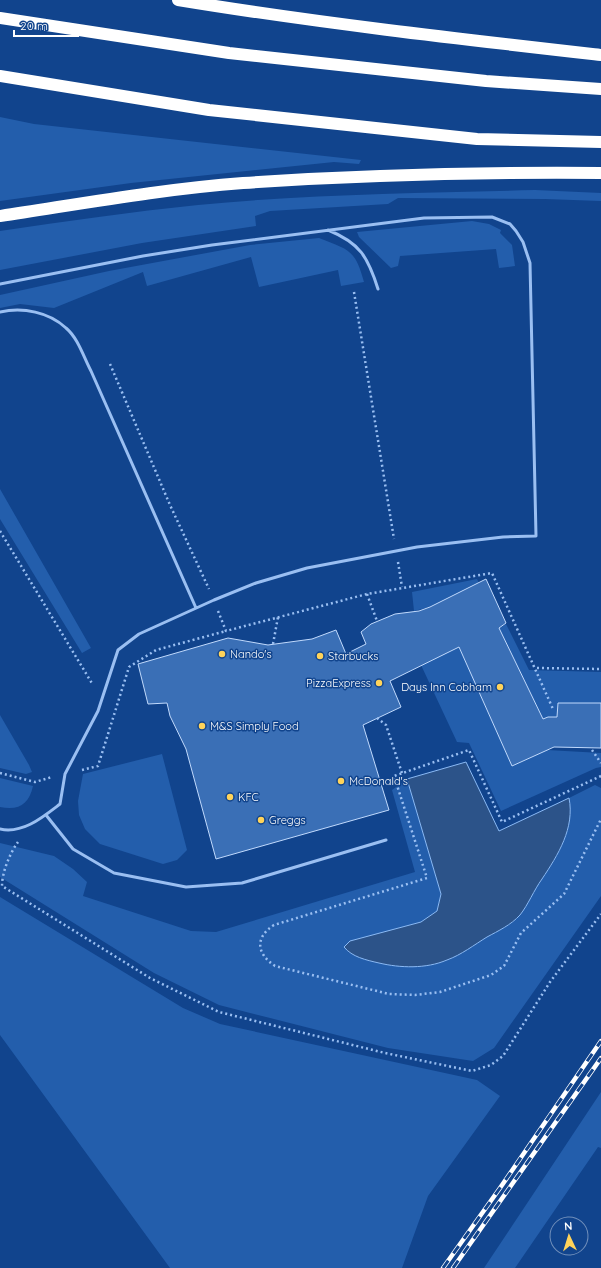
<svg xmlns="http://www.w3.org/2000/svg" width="601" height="1268" font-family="Quicksand,sans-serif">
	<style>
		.green { fill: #235eac }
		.water { fill: #2c5389; stroke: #8bbaf5 }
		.building { fill: #3a6fb6; stroke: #c1dafd }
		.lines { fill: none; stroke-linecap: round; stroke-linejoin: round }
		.path { stroke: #9abff2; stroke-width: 2.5; stroke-dasharray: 2 3; stroke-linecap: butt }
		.lane { stroke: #9abff2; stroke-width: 3 }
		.highway { stroke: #fff; stroke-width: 12 }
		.rail-casing { stroke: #fff; stroke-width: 4.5 }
		.rail { stroke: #11448d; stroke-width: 3; stroke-dasharray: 9; stroke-linecap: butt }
		.poi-dot { fill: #ffd35a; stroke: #11448d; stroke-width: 1.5 }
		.labels { text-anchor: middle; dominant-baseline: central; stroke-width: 3; stroke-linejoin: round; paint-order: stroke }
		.poi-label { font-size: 11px; fill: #fff; stroke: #11448d; text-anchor: start }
	</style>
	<rect width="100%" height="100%" fill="#11448d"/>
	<path class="green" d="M0,117l34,7 327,36 -2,4 -25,-2 -203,21 -131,18z
		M535,190l66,3v8l-56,-2 -147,-1 -10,6 -118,7 -15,5 1,10 -114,17 -142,27v-39c66,-10 131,-19 198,-26 112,-11 225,-12 337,-15z
		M472,221l17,3 12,6 -1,3 12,12 3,21 -16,2 -3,-19 -96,7 -2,10 -7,2 -32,-31 -2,-5z
		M319,238c30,12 36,11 45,44l-23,4 -3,-16 -79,17 -8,-30 -104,29 -4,-14 -89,36 -34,-4 -20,4v-13l109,-24 141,-26z
		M0,489l91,159 -9,5 -82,-134z
		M477,579l2,4 -49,24 -16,4 -2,-19z
		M506,624l23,46 72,2v31h-43l-1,14h-9l-5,2 -44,-91z
		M459,647l53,119 35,-16 54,3v14l-5,1 -95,43 -32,-68 -12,-1 -36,-77z
		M0,715l29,50 3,7 -6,2 -26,-6z
		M162,754l25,96 -10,10 -14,4 -63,-20 -15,-15 -6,-14 -1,-14 5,-27z
		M0,778l33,8c-4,18 -14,25 -33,21z
		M407,779l34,115 -4,17 -16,11 -26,7 -47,23c29,14 68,21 100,8 12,-5 25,-14 36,-21 12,-7 27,-13 36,-24 8,-10 14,-25 22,-36 17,-24 33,-51 27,-81l26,-13 6,3v108l-107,152 -21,13 -85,-13 -169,-43 -65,-32 -154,-96v-34l54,13 19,13 14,13 -4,14 108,35 25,1 199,-60 -23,-82z
		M0,897l183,111 37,16 257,56 23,16 -72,100 -26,72h-232l-170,-233z
		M601,1092v56l-3,-1 -83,121h-31z"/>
	<path class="water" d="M466,762l33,69 70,-33c6,30 -11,57 -27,81 -8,11 -14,26 -22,36 -9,10 -22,16 -33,22 -13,8 -26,18 -40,23 -21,9 -47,8 -68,3 -13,-3 -27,-6 -35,-16l6,-6 71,-19 16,-11 4,-17 -34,-115z"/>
	<path class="building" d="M486,579l20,44 -7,5 44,91 5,-2h9l1,-14h43v45l-47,-1 -42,19 -53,-119 -69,34 11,26 -38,18 26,85 -173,49 -30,-110 -16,-33 -3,-13 -19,1 -10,-40 90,-26 40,7 44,-6 24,-9 10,24 20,-10 -5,-12 10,-8 24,-10 24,-3 11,-4z"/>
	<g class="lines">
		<path class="path" d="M354,292l40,247
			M110,364l60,141 39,84
			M0,531l93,154
			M398,562l4,25
			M367,594l10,27
			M218,611l8,20 141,-37 125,-21 61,136
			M273,644l5,-27
			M537,668l64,1
			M377,718l9,7 16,48
			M592,750l9,13
			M82,770l16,-4 31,-99 27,-17 70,-19
			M0,773l35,9 17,-5
			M601,776l-99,46 -33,-72 -75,26 33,102 -153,47c-20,13 -17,29 1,41l114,28 26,1 25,-3 51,-17 13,-9 17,-33 43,-39 37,-75
			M18,842c-8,11 -16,30 -16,44l148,92 69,34 166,41 87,18 19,-6 12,-9 47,-74 51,-68"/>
		<path class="lane" d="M328,230c32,13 40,27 50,59
			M0,284l143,-28 69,-11 212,-27 68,-1 18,7 6,7 7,11 7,21 6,273 -33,1 -86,10 -110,21 -51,15 -42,17 -75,34 -21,16 -20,61 -33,63 -5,30c-17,13 -37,30 -60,25
			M0,312c23,-5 49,0 66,16 12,10 18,30 25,43l105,237
			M46,815l27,34 41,24 72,14 56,-4 144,-43"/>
		<path class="highway" d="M178,0c140,23 282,39 423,55
			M0,18l229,35 257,28 115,8
			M0,76l209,34 268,29 124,3
			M0,216c80,-12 162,-27 243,-33 119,-8 239,-11 358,-10"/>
		<g class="rail-casing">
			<path id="rail" d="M443,1268l57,-80 101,-147
				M453,1268l148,-210"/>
		</g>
		<use href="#rail" class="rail"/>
	</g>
	<g class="poi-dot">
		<circle cx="222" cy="654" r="4"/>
		<circle cx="320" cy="656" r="4"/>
		<circle cx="379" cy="683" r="4"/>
		<circle cx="500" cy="687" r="4"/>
		<circle cx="202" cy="726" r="4"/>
		<circle cx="341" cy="781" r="4"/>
		<circle cx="230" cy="797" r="4"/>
		<circle cx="261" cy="820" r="4"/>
	</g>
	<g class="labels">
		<g class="poi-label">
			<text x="230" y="654">Nando's</text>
			<text x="328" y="656">Starbucks</text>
			<text x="371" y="683" text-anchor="end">PizzaExpress</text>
			<text x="492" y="687" text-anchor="end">Days Inn Cobham</text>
			<text x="210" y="726">M&amp;S Simply Food</text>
			<text x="349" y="781">McDonald's</text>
			<text x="238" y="797">KFC</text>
			<text x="269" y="820">Greggs</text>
		</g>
	</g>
	<g transform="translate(569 1236) rotate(356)"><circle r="19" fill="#11448d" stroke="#708fbb"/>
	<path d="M0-3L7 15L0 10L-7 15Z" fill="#ffd35a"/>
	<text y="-6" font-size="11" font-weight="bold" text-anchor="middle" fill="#ffffff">N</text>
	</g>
	<path d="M14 30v6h64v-6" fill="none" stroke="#ffffff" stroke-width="2"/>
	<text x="20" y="30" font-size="12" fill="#ffffff" stroke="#11448d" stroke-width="3" paint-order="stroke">20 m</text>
</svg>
